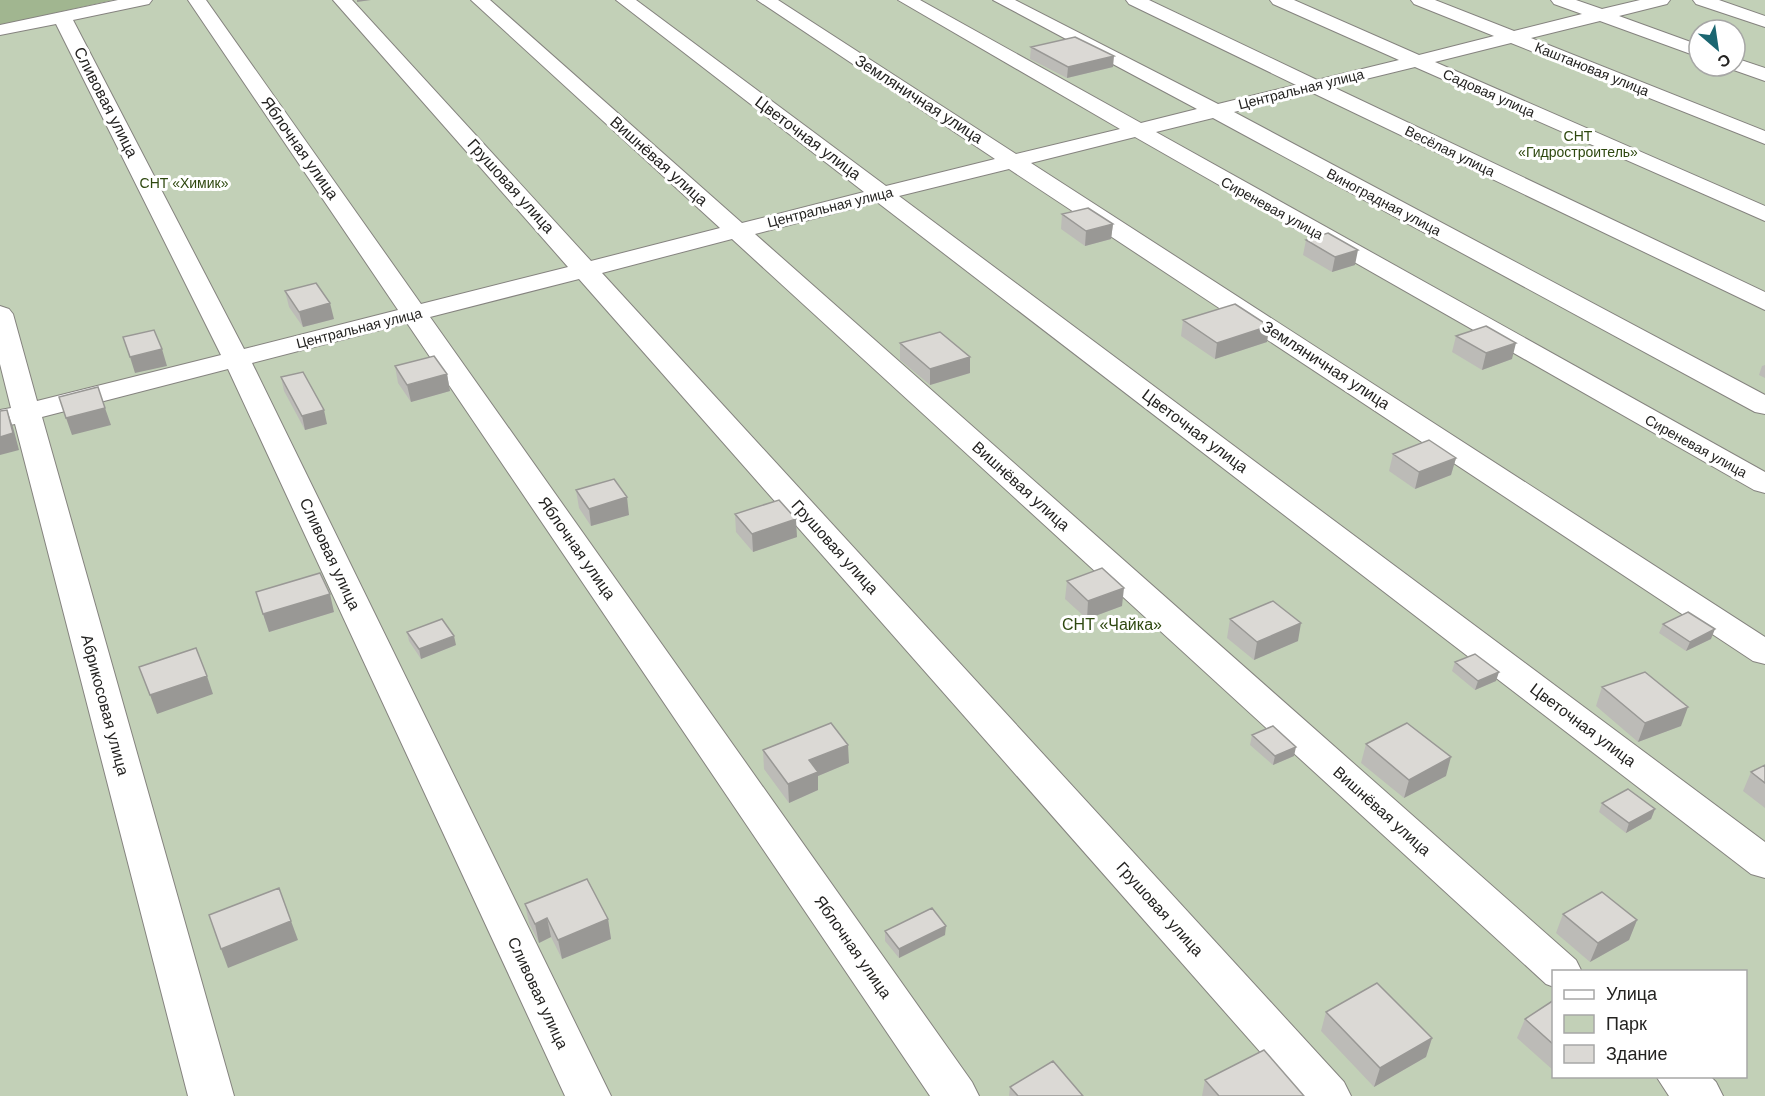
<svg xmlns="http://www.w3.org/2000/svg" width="1765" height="1096" font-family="Arial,sans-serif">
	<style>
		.green { fill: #c2d0b7; fill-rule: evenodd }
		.forest { fill: #a1b690 }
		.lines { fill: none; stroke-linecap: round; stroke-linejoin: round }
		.street-casing { stroke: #85837f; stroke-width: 2 }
		.street { fill: #fff; fill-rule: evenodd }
		.wall { fill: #bcbbb7 }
		.shaded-wall { fill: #999895 }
		.building { fill: #dbd9d5; stroke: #999895; stroke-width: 1.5 }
		.labels { text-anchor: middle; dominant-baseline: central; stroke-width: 6; stroke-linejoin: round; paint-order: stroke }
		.far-street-label { font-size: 14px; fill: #242321; stroke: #fff }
		.far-park-label { font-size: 14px; fill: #2e480f; stroke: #fff }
		.street-label { font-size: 16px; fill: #242321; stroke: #fff }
		.park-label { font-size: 16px; fill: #2e480f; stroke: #fff }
	</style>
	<rect width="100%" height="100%" fill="#f5f3ef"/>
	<path class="green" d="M143,0h1622v1096h-1765v-1066zM1699,30h36v36h-36zM1554,972h192v104h-192z"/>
	<path class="forest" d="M0,0h114l-114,25z"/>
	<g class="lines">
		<g class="street-casing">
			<path id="street" d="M118,0h34l-3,4 -76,16 171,329 154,-39 -210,-310h18l215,304 147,-37 -235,-267h19l239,261 129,-33 -249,-228h19l252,223 122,-31 -248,-192h20l250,186 109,-27 -238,-159h21l238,154 104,-25 -222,-129h22l221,123 56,-14 -204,-109h22l203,104 78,-19 -167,-81 -3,-4h23l168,80 82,-20 -126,-56 -3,-4h24l125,55 75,-19 -80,-32 -3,-4h24l79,31 68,-17 -28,-10 -3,-4h25l26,9 38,-9h30l-3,4 -48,12 80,29v12l-99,-36 -69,17 234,93v13l-254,-101 -76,19 330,144v15l-350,-154 -82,20 432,205v18l-452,-217 -79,19 531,283v19l-10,-2 -542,-294 -57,14 609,340v21l-11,-3 -619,-353 -104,26 734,474v27l-12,-3 -744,-492 -110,27 866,646v36l-14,-4 -874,-672 -122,32 821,726 6,12h-28v15l-8,-3 -814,-745 -130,34 742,809 7,14h-52l-720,-817 -149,38 542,765 7,14h-49l-523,-773 -155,40 359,733h-46l-337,-727 -186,48 192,679h-46l-173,-672 -15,3v-17l11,-2 -11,-44v-58l9,3 4,5 24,87 184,-46 -165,-331 -56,11v-10z
				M1693,0h26l46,16v11l-69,-23z
				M1735,58l30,10v13l-37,-13 -1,-2h8z
				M1656,1076h54l6,6 7,14h-54z"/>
		</g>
		<use href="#street" class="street"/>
	</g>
	<path class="wall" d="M1031,47l82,20 -46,11 -37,-19z
		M1062,214l51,10 -2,15 -26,7 -24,-17z
		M1306,240l49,25 -23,7 -29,-17z
		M285,291l49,28 -31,8 -14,-20z
		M1183,320l86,6 -2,16 -52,17 -34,-23z
		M1456,336l56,23 -30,11 -30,-18z
		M900,343l70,14v16l-40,12 -30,-25z
		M1765,365v13l-6,-3 3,-9z
		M395,366l52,8 3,17 -39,11 -13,-19z
		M281,377l46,47 -22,6 -21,-39z
		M1393,454l63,4 -5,17 -36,14 -26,-18z
		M576,490l53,25 -38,11 -12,-18z
		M735,514l62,23 -44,15 -17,-20z
		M1067,581l55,25 -35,13 -22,-20z
		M256,592l78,20 -65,20z
		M1230,619l68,22 -44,19 -27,-22z
		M1663,624l48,15 -25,12 -27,-18z
		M407,632l49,13 -35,14 -12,-18z
		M1455,662l41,19 -21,9 -23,-19z
		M1602,687l79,39 -43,16 -42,-36z
		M1252,735l42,21 -21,9 -23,-20z
		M1366,744l80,32 -42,22 -43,-35z
		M763,750l86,13 -31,13v14l-29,13 -25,-34z
		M1765,765v43l-22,-17 8,-19z
		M1602,803l53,6 -4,10 -25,14 -27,-21z
		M525,904l83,15 3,20 -49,20 -11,-22 -12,6 -10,-20z
		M1563,914l74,6 -8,20 -39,22 -34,-29z
		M885,931l60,4 -46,23 -14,-17z
		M1554,1000v71l-37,-33 8,-19z
		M1326,1012l106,26 -6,19 -52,30 -53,-56z
		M1205,1080l99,16h-102z
		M1010,1087l73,9h-74z"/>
	<path class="shaded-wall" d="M357,0h14l-14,2z
		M1114,56l-1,11 -46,11 1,-11z
		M1113,224l-2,15 -26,7 1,-15z
		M1358,250l-3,15 -23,7 3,-15z
		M330,303l4,16 -31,8 -4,-15z
		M1269,326l-2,16 -52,17 2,-16z
		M1516,343l-4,16 -30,11 4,-17z
		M162,349l5,17 -32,7 -5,-16z
		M970,357v16l-40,12v-16z
		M447,374l3,17 -39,11 -4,-17z
		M105,408l6,17 -39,10 -6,-17z
		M7,410l6,17 6,23 -19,5v-18z
		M324,410l3,14 -22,6 -3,-14z
		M1456,458l-5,17 -36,14 4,-17z
		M627,497l2,18 -38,11 -2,-17z
		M796,519l1,18 -44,15 -1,-18z
		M1124,588l-2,18 -35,13 1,-18z
		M330,594l4,18 -65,20 -6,-18z
		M1301,623l-3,18 -44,19 3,-18z
		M1715,629l-4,10 -25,12 4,-9z
		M454,636l2,9 -35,14 -2,-10z
		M1499,672l-3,9 -21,9 3,-9z
		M207,676l6,18 -56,20 -7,-19z
		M1688,707l-7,19 -43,16 7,-19z
		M848,745l1,18 -31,13v14l-29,13 -1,-19 21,-24z
		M1296,747l-2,9 -21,9 2,-9z
		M1451,757l-5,19 -42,22 5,-18z
		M1655,809l-4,10 -25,14 3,-10z
		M547,918l4,19 -12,6 -4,-19z
		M608,919l3,20 -49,20 -4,-19z
		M1637,920l-8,20 -39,22 8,-19z
		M291,921l7,19 -70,28 -7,-19z
		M946,926l-1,9 -46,23v-9z
		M1432,1038l-6,19 -52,30 6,-19z"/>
	<path class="building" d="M1075,37l39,19 -46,11 -37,-20z
		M1088,208l25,16 -27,7 -24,-17z
		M1328,233l30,17 -23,7 -29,-17z
		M316,283l14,20 -31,9 -14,-21z
		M1235,304l34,22 -52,17 -34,-23z
		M1486,326l30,17 -30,10 -30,-17z
		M154,330l8,19 -32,8 -7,-20z
		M940,332l30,25 -40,12 -30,-26z
		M434,356l13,18 -40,11 -12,-19z
		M303,372l21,38 -22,6 -21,-39z
		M98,387l7,21 -39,10 -7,-21z
		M7,410l6,23 -13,4v-26z
		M1429,440l27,18 -37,14 -26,-18z
		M614,479l13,18 -38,12 -13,-19z
		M779,500l17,19 -44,15 -17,-20z
		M1102,568l22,20 -36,13 -21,-20z
		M320,573l10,21 -67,20 -7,-22z
		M1273,601l28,22 -44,19 -27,-23z
		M1688,612l27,17 -25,13 -27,-18z
		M442,619l12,17 -35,13 -12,-17z
		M196,648l11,28 -57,19 -11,-28z
		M1475,654l24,18 -21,9 -23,-19z
		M1645,672l43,35 -43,16 -43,-36z
		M831,723l17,22 -39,15 9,12 -30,12 -25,-34z
		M1407,723l44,34 -42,23 -43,-36z
		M1273,726l23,21 -21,9 -23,-21z
		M1765,765v18l-14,-11z
		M1628,789l27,20 -26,14 -27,-20z
		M587,879l21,40 -50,21 -11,-22 -12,6 -10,-20z
		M279,888l12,33 -70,28 -12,-34z
		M1602,892l35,28 -39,23 -35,-29z
		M932,908l14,18 -47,23 -14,-18z
		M1377,983l55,55 -52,30 -54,-56z
		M1554,1000v45l-29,-26z
		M1264,1050l40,46h-85l-14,-16z
		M1053,1061l30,35h-65l-8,-9z"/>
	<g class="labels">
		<g class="far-street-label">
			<text transform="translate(1592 69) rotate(22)">Каштановая улица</text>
			<text transform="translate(1301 89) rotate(-14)">Центральная улица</text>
			<text transform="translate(1489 93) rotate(24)">Садовая улица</text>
			<text transform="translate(1450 151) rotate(26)">Весёлая улица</text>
			<text transform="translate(1384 202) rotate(28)">Виноградная улица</text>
			<text transform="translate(830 207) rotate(-14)">Центральная улица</text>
			<text transform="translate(1272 208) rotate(29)">Сиреневая улица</text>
			<text transform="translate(359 328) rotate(-14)">Центральная улица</text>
			<text transform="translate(1696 446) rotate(29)">Сиреневая улица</text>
		</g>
		<g class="far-park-label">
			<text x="1578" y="136">СНТ<tspan x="1578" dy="16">«Гидростроитель»</tspan></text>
			<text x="184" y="183">СНТ «Химик»</text>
		</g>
		<g class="street-label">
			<text transform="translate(919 99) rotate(33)">Земляничная улица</text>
			<text transform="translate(106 102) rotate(63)">Сливовая улица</text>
			<text transform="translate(808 138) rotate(37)">Цветочная улица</text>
			<text transform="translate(300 148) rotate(55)">Яблочная улица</text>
			<text transform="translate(659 161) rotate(42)">Вишнёвая улица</text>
			<text transform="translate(511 186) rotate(48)">Грушовая улица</text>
			<text transform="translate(1326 365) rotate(33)">Земляничная улица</text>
			<text transform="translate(1195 431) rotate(37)">Цветочная улица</text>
			<text transform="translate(1021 486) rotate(42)">Вишнёвая улица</text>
			<text transform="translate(835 547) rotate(48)">Грушовая улица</text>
			<text transform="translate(577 548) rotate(55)">Яблочная улица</text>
			<text transform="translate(330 554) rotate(65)">Сливовая улица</text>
			<text transform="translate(105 705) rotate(75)">Абрикосовая улица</text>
			<text transform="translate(1583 725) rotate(37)">Цветочная улица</text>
			<text transform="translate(1382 811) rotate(42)">Вишнёвая улица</text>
			<text transform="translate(1160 909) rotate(48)">Грушовая улица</text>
			<text transform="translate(853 947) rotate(55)">Яблочная улица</text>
			<text transform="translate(538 993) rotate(65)">Сливовая улица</text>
		</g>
		<g class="park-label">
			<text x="1112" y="624">СНТ «Чайка»</text>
		</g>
	</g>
	<rect x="1552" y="970" width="195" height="108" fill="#ffffff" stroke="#a7a7a6" stroke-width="1.5"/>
	<rect x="1564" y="990" width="30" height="9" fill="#ffffff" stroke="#a7a7a6" stroke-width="1.5"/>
	<text x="1606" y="1000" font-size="18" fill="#242321">Улица</text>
	<rect x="1564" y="1015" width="30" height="18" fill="#c2d0b7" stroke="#a7a7a6" stroke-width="1.5"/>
	<text x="1606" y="1030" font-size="18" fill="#242321">Парк</text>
	<rect x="1564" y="1045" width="30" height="18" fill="#dbd9d5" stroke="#a7a7a6" stroke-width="1.5"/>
	<text x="1606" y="1060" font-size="18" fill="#242321">Здание</text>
	<g transform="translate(1717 48) rotate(151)"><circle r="28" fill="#ffffff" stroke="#a7a7a6" stroke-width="1.5"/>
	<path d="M0-4.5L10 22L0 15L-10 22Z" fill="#1b6671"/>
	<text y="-9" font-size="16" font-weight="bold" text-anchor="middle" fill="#242321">С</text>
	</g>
</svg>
